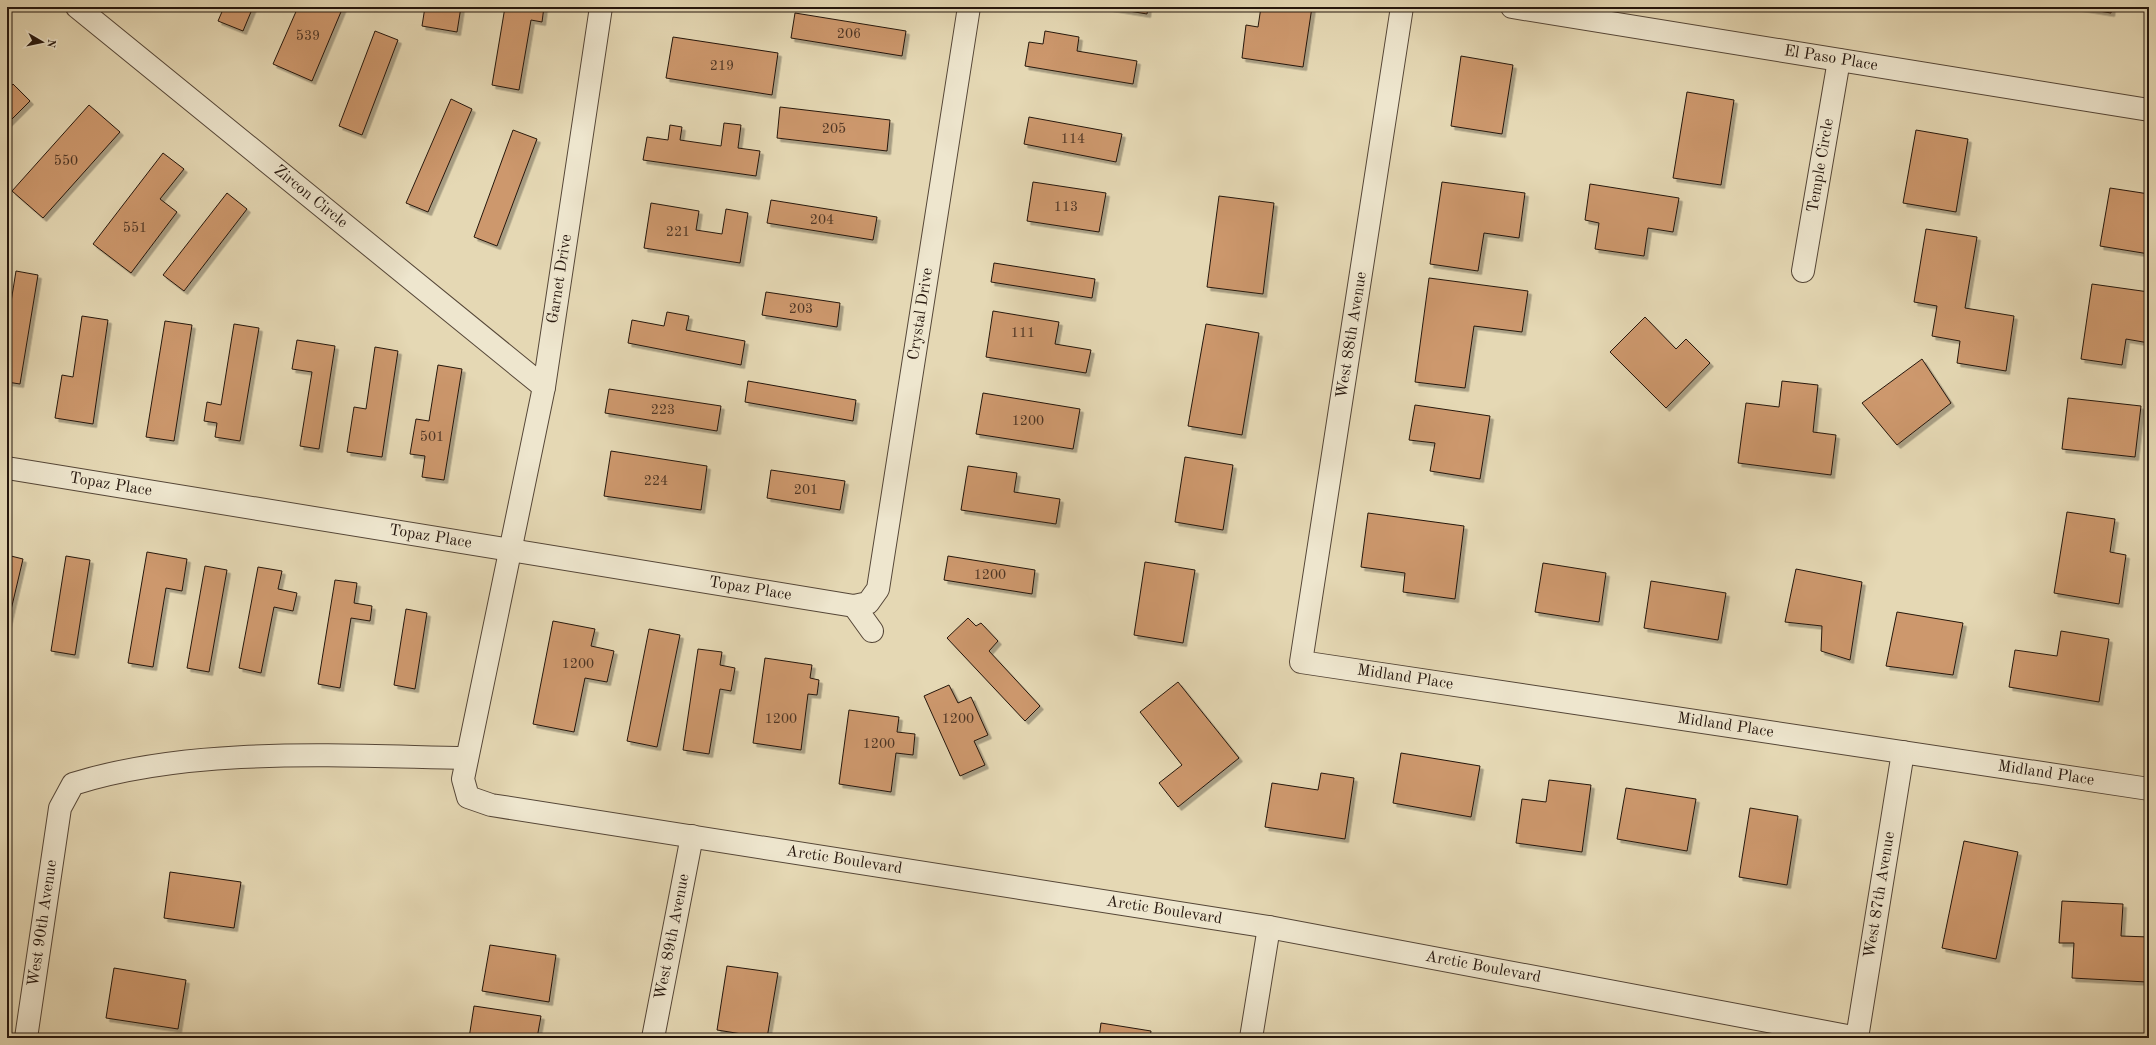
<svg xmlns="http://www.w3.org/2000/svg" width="2156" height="1045" font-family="'Old Standard TT',serif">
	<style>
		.building { fill: #cd986d; stroke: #25160d; filter: url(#shadow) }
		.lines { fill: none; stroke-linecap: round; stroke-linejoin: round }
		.minor-casing { stroke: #554637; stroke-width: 24 }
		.minor { stroke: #eee6ce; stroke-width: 22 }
		.labels { text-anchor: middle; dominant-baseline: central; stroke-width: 3.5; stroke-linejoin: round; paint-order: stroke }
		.number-label { font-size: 14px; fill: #4f3625 }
		.street-label { font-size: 16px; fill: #25160d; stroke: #eee6ce }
	</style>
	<defs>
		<filter id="shadow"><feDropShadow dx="3.5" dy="3.5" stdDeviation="0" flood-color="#0004"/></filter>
	</defs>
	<rect width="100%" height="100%" fill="#e5d8b4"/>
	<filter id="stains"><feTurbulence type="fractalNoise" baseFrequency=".005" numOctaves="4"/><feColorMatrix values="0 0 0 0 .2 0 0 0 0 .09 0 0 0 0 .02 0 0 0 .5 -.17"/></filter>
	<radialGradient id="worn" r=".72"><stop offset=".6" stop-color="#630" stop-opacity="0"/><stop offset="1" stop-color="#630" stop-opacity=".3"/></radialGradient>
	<path class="building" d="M224,7h29l-10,24 -25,-10z
		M298,7h45l-31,74 -39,-17z
		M425,7h36l-4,25 -35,-6z
		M505,7h39l-2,15 -11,-2 -12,70 -27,-5z
		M1105,7h43l-1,7z
		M1261,7h51l-9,60 -61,-9 4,-33 12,2z
		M2075,7h37l-1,6z
		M795,13l111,18 -4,25 -111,-18z
		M375,31l23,9 -36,95 -23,-9z
		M1045,31l34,6 -2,14 60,10 -4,23 -108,-18 4,-24 14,2z
		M673,37l105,16 -6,42 -106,-17z
		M1461,56l52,9 -11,69 -51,-8z
		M13,84l17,17 -23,23v-33z
		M1687,92l47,8 -13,85 -48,-7z
		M451,99l21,10 -44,103 -22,-9z
		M89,105l31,27 -77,86 -31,-27z
		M780,107l110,13 -3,31 -110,-13z
		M1029,117l93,17 -6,28 -92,-18z
		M724,123l17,2 -3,23 22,3 -4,25 -113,-16 4,-23 21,3 2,-15 12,2 -2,13 41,6z
		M513,130l24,9 -40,107 -23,-9z
		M1916,130l52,9 -12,73 -53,-9z
		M163,153l21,16 -24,30 17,13 -46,61 -38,-29z
		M1033,182l73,11 -7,39 -72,-11z
		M1442,182l83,11 -6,45 -35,-5 -6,38 -48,-7z
		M1590,184l89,14 -6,34 -25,-4 -4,28 -49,-7 4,-26 -14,-3z
		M2110,188l39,6v60l-49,-8z
		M227,193l20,16 -63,82 -21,-16z
		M1219,196l55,7 -11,91 -56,-7z
		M771,200l106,17 -4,23 -106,-17z
		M651,203l48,8 -3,19 26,4 4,-25 22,4 -8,50 -96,-15z
		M1926,229l51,8 -12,71 49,8 -8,55 -49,-8 3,-22 -28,-5 5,-30 -23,-4z
		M994,263l101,16 -3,19 -101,-16z
		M16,271l22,4 -18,109 -13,-2v-55z
		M1429,278l99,13 -6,41 -48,-6 -9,62 -50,-6z
		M2092,284l57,8v51l-23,-4 -4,26 -41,-6z
		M766,292l74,11 -3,24 -75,-12z
		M993,311l66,11 -4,22 36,6 -5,23 -100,-16z
		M667,312l22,4 -3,14 59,11 -4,24 -113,-22 4,-23 32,6z
		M82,316l26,4 -15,104 -38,-6 7,-43 11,2z
		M1645,317l31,32 10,-10 24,24 -44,45 -56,-56z
		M165,321l27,4 -18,116 -28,-4z
		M234,324l25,4 -19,113 -25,-4 2,-14 -13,-2 3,-19 14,3z
		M1206,324l53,9 -17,102 -54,-9z
		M297,340l38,6 -16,103 -19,-3 12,-74 -20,-3z
		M375,347l23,4 -16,106 -35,-5 7,-45 12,2z
		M1922,359l29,44 -54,42 -35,-42z
		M438,365l24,4 -18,111 -22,-3 3,-21 -15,-2 6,-35 13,2z
		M748,381l108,19 -3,21 -108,-19z
		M1782,381l36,4 -5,47 23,3 -5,40 -93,-12 8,-60 33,4z
		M609,389l112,17 -4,25 -112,-18z
		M983,393l97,16 -7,40 -97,-15z
		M2068,398l73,8 -6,51 -73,-8z
		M1415,405l75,11 -10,63 -50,-8 5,-28 -26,-3z
		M611,451l96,15 -6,44 -97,-14z
		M1185,457l48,8 -10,65 -48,-8z
		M968,466l49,7 -3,19 46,7 -4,25 -95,-14z
		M771,470l74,11 -5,29 -73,-12z
		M2067,512l48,7 -5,33 16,3 -7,49 -65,-11z
		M1368,513l96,13 -9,73 -52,-7 2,-19 -44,-6z
		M147,552l40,7 -5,32 -16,-3 -13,79 -25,-4z
		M7,555l16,4 -16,68z
		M66,556l24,4 -15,95 -24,-4z
		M948,556l87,14 -3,24 -88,-14z
		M1145,562l50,8 -12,73 -49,-8z
		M1543,563l63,10 -7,49 -64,-10z
		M205,566l22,4 -18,102 -22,-4z
		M258,567l24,4 -4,18 19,4 -4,18 -19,-4 -13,66 -22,-5z
		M1796,569l66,13 -12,78 -29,-9 1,-25 -37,-4z
		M335,580l22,3 -3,20 18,3 -2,15 -19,-3 -11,70 -22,-4z
		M1651,581l75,12 -8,47 -74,-12z
		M406,609l21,4 -12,76 -21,-4z
		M1897,612l66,11 -10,52 -67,-9z
		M968,618l8,8 5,-3 17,18 -9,10 51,55 -15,15 -78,-83z
		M553,621l42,8 -4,17 23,5 -7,31 -22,-4 -11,54 -41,-8z
		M649,629l31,6 -23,112 -30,-6z
		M2061,631l48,8 -10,63 -90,-15 6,-37 42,6z
		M698,649l24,3 -2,13 15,3 -4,23 -11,-2 -11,65 -26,-4z
		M765,658l47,7 -2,13 9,2 -2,15 -9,-1 -7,56 -48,-7z
		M1178,682l61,76 -61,49 -19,-24 23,-18 -42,-53z
		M949,685l9,18 13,-6 17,38 -14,6 11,24 -25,11 -36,-80z
		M849,710l50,7 -2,15 18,2 -2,21 -17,-2 -5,39 -52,-8z
		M1401,753l79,13 -9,51 -78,-14z
		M1321,773l33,5 -9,61 -80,-12 7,-44 46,7z
		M1549,780l42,5 -9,67 -66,-9 6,-44 24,3z
		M1626,788l70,11 -9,52 -70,-12z
		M1750,808l48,8 -11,69 -48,-8z
		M1964,841l54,11 -22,107 -54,-11z
		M170,872l71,10 -7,46 -70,-10z
		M2062,901l61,3 -2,32 28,1 -2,45 -75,-4 2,-35h-15z
		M490,945l66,10 -7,47 -67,-11z
		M727,966l51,7 -11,65 -50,-8z
		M114,968l72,12 -8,49 -72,-11z
		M474,1006l67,10 -4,22h-68z
		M1101,1023l50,8 -1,7h-51z"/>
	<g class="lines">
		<g class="minor-casing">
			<g id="minor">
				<path id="s1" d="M77,7l467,380"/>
				<path id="s2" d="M601,7l-57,380 -81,392 5,18 23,8 778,122 589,111"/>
				<path id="s3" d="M1402,7l-101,655 848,127"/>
				<path id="s4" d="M1512,7l637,103"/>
				<path id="s5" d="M1803,271l36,-211"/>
				<path id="s6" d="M7,468l847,138 14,-3 10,-14 91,-582"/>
				<path d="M854,606l18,25"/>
				<path id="s7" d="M26,1038l34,-230 13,-24c121,-38 268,-28 394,-26"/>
				<path id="s8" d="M653,1038l39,-202"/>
				<path d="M1251,1038l18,-111"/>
				<path id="s9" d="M1857,1038l46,-286"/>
			</g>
		</g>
		<use href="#minor" class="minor"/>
	</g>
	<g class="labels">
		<g class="number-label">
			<text x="849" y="34">206</text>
			<text x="308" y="36">539</text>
			<text x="722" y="66">219</text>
			<text x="834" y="129">205</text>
			<text x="1073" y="139">114</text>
			<text x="66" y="161">550</text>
			<text x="1066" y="207">113</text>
			<text x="822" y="220">204</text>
			<text x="135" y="228">551</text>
			<text x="678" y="232">221</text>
			<text x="801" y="309">203</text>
			<text x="1023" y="333">111</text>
			<text x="663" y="410">223</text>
			<text x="1028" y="421">1200</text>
			<text x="432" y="437">501</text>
			<text x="656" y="481">224</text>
			<text x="806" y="490">201</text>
			<text x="990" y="575">1200</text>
			<text x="578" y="664">1200</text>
			<text x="781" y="719">1200</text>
			<text x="958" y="719">1200</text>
			<text x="879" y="744">1200</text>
		</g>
		<g class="street-label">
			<text stroke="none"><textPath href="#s4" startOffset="323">El Paso Place</textPath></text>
			<text stroke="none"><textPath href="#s5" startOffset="107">Temple Circle</textPath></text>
			<text stroke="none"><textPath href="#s1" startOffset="301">Zircon Circle</textPath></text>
			<text transform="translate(560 279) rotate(-81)">Garnet Drive</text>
			<text stroke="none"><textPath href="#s6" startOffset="1168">Crystal Drive</textPath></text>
			<text transform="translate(1352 335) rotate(-81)">West 88th Avenue</text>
			<text stroke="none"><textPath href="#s6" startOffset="105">Topaz Place</textPath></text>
			<text stroke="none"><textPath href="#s6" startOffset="429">Topaz Place</textPath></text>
			<text stroke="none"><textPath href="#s6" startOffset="753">Topaz Place</textPath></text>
			<text stroke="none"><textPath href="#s3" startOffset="768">Midland Place</textPath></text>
			<text stroke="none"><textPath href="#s3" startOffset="1092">Midland Place</textPath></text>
			<text stroke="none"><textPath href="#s3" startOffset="1416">Midland Place</textPath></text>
			<text stroke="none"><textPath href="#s2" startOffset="1185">Arctic Boulevard</textPath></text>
			<text stroke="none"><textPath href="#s9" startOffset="145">West 87th Avenue</textPath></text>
			<text stroke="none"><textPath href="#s2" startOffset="1509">Arctic Boulevard</textPath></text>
			<text stroke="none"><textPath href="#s7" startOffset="116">West 90th Avenue</textPath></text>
			<text stroke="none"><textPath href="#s8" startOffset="103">West 89th Avenue</textPath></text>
			<text stroke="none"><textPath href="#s2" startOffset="1833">Arctic Boulevard</textPath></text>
		</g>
	</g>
	<rect width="2156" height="1045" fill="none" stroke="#e5d8b4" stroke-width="24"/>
	<rect x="8" y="8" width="2140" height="1029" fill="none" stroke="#25160d" stroke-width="2"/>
	<rect x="12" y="12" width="2132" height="1021" fill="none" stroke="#25160d"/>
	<g transform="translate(42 42) rotate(99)" stroke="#eee6ce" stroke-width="3" paint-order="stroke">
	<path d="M0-3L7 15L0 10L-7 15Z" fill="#25160d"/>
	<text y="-6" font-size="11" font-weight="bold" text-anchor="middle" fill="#25160d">N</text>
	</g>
	<rect width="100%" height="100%" filter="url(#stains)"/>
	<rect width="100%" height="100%" fill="url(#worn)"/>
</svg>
